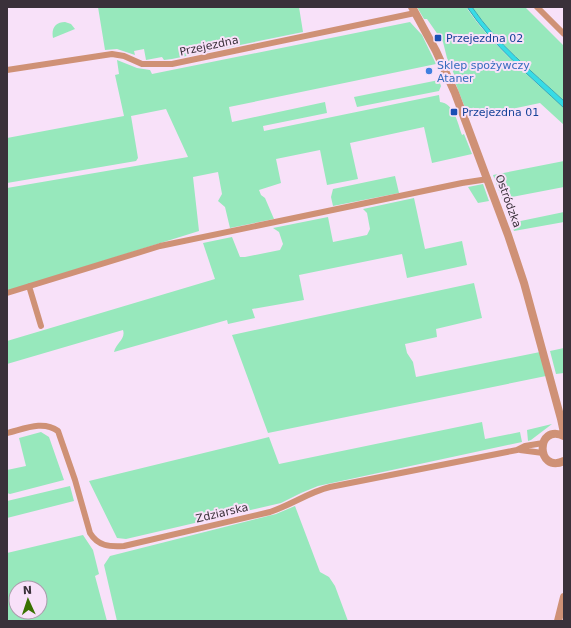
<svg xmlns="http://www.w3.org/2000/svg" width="571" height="628" font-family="'DejaVu Sans',sans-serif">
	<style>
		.green { fill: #97e8bc; fill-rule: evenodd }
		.water { fill: #37dce6; stroke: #38a9b2 }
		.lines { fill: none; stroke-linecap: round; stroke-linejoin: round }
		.minor { stroke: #cf9176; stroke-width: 6 }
		.tertiary { stroke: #cf9176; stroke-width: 8 }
		.transit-dot { fill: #1a4fb4; stroke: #f8e1f9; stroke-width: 1.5 }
		.shop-dot { fill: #3f7fe0; stroke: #f8e1f9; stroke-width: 1.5 }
		.labels { text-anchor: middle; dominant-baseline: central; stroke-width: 4; stroke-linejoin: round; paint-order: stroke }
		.transit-label { font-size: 11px; fill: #164399; stroke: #f8e1f9; text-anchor: start }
		.street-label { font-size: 11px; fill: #3a313a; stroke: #f8e1f9 }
		.shop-label { font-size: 11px; fill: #366cbe; stroke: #f8e1f9; text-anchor: start }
	</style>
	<rect width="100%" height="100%" fill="#f8e1f9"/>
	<path class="green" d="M98,7h201l4,25 -131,27 -8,1 -2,-3 -16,3 -2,-11 -10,2 1,4 -18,-6 -12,1z
		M417,7h49c27,40 63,69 98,101v17l-24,-22 -71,15 -14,-36 2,-1 -10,-23 -4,-16 -16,-23h-3z
		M472,7h53l39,39v55c-32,-30 -67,-58 -92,-94z
		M65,22l6,2 4,5 -22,9c-2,-10 3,-16 12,-16z
		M410,22l12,13 14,29 -207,43 3,15 93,-20 2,11 -64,13 1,5 175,-36 1,7c14,1 18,22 22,33l2,-1 8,20 -40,9 -8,-36 -74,16 8,36 -31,6 -7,-35 -44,9 5,24 -22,7 2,5 4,3 9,21 -44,9 -5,-21 -7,-6 4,-7 -4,-22 -25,5 6,54 -192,60v-103l181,-31 -22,-48 -35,7 7,42 -2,3 -129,22v-45l117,-22 -9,-41 4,-1 -2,-14 20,8 13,2 2,4z
		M439,80l2,6 -2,5 -82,16 -3,-10z
		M564,161v26l-62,12 -9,-24z
		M395,176l4,17 -66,13 -2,-9 2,-8z
		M483,184l6,17 -11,2 -10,-16z
		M414,198l11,51 37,-8 5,24 -60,13 -5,-24 -103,21 5,25 -52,9 3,9 -27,6 -1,-4 -113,32c2,-9 12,-13 9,-22l-116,34v-23l208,-62 -12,-36 29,-6 8,20h5l35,-7 3,-6 -4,-12 -6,-4 55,-11 5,25 34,-7 3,-6 -3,-16 -4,-4z
		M564,212v10l-50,9 -3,-8z
		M474,283l8,35 -46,11 1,8 -32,7 2,9 6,9 3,15 124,-25 6,24 -278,57 -36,-98z
		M564,348v25l-8,1 -6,-23z
		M482,422l3,17 35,-7 2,10 -204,44 -17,7 -20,10 -155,36 -9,-1 -28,-57 180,-44 10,27z
		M552,424l-21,16 -3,1 -1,-11z
		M41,432l8,5 15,43 -54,14 -3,-1v-23l19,-4 -7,-28z
		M70,486l4,15 -67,17v-17z
		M295,506l25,66 9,5 6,9 13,35h-231l-13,-56 6,-9 166,-42z
		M83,535l10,15 6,24 -4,2 12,45h-100v-68zM16,588h24v24h-24z"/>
	<path class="water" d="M467,7h5c25,37 60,64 92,94v7c-34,-32 -71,-62 -97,-101z"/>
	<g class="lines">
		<path class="minor" d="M537,7l27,27
			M7,70l105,-16 12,2 18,8h30l243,-51
			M29,286l12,40
			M7,293l153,-47 302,-63 26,-4
			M7,433c17,-4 36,-13 51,-2l17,49 15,53c8,13 19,14 34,13l146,-34c21,-7 39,-20 60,-25l187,-37 8,-4 18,-3
			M520,450l23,3"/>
		<path class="tertiary" d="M412,7l24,44 19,42 53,142 16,48 37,136 3,14
			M564,436c-29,-13 -28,38 0,25
			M558,621l6,-24"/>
	</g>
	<g class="transit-dot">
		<rect x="434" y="34" width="8" height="8" rx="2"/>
		<rect x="450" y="108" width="8" height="8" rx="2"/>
	</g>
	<circle class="shop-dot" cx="429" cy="71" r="4"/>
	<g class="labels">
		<g class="transit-label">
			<text x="446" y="38">Przejezdna 02</text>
			<text x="462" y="112">Przejezdna 01</text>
		</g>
		<g class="street-label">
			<text transform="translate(209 46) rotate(-12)">Przejezdna</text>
			<text transform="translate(508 201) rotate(70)">Ostródzka</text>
			<text transform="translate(222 513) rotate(-13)">Zdziarska</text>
		</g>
		<g class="shop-label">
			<text x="437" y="65">Sklep spożywczy<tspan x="437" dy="13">Ataner</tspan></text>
		</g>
	</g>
	<rect width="571" height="628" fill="none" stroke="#3a313a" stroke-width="16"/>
	<g transform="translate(28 600) rotate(357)"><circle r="19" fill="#f8e1f9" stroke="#ac9bad"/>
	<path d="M0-3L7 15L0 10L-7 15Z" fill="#397100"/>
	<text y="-6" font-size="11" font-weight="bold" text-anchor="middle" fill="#3a313a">N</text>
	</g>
</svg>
